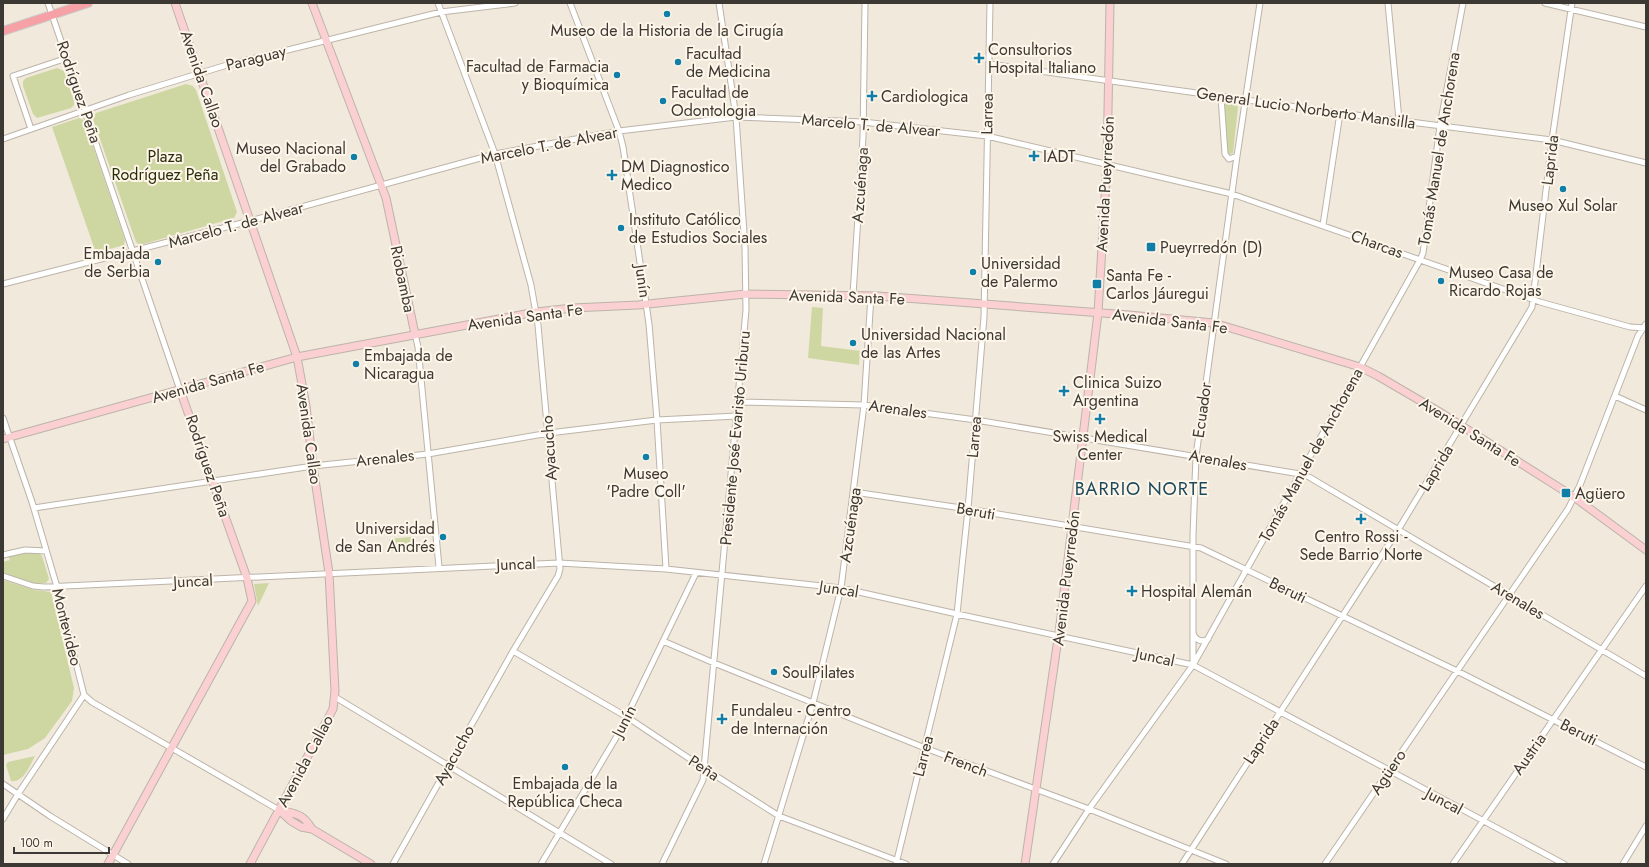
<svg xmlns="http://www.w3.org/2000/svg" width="1649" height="867" font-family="Jost,sans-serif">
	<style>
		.green { fill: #ced7a2 }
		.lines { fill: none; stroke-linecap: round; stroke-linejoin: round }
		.street-casing { stroke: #bcb4a8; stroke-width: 7 }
		.secondary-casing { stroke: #bcb4a8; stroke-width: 9 }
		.primary-casing { stroke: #ccccca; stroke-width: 10 }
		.street { stroke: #fff; stroke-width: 5 }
		.secondary { stroke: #fad0d2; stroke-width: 7 }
		.primary { stroke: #f5a1a6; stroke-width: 8 }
		.poi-dot { fill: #107fa7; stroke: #fff6ea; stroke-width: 1.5 }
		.labels { text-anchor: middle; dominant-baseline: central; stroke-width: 4; stroke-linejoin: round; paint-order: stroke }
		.poi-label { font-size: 16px; fill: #3c3934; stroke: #fff6ea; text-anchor: start }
		.street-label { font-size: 16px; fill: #3c3934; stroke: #fff6ea }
		.park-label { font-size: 16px; fill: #282c08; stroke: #fff6ea }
		.quarter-label { font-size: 18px; letter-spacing: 1px; fill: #1b495d; stroke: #fff6ea }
	</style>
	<rect width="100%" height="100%" fill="#f1e9dc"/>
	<path class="green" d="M57,68l7,3 10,30v4l-3,3 -34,10 -4,-4 -10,-28v-5l3,-3z
		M186,84l7,2 3,4 41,122 -3,6 -94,27 -4,-3 -43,-123 3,-6z
		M1228,102l6,2 4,3 -5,46 -3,1h-2l-5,-51z
		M79,118l5,2 41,120 -1,5 -28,8 -44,-126z
		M812,307l11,1 -2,38 39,5 -1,14 -51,-7z
		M411,537l-1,14h-19l-2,-12z
		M19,552l20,1 3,3 7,23 -3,4h-16l-27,-11v-10l7,-2 -2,-4z
		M3,580l31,10 17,2 23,96 -2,13 -27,37 -17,11 -25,6z
		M269,583l-11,23 -4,-22z
		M35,756c-5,9 -11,27 -24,25l-5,-16 2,-3z"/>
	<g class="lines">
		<g class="street-casing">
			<path id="street" d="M48,3l132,387
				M570,3l49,128 4,16 26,177 8,96 9,149
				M1388,3l11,117
				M1545,3l101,24
				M989,64l351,49 212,27 94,23
				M1221,97l4,57 4,5 8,-3
				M31,129l-18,-53 54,-18
				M3,139l126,-44 98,-30 214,-53 74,-9
				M1323,225l17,-112
				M3,284l247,-63 245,-67 124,-23 117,-14 127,5 124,14 245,58 308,108 90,25 16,1
				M853,295l10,-158 2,-134
				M415,334l3,13 21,220
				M1615,396l31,14
				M738,402l126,3 112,15 324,54 9,3 337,199
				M3,418l29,84 25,85 27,108 -66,99 -15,25
				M854,492l114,17 233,39 256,123 189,96
				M34,508l279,-42 115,-12 121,-21 108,-13 80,-4
				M3,555l22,-5 21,1
				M3,576l30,10 11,1 515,-24 107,6 175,19 116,26 236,51 371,199
				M1193,633c2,7 9,10 15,6
				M663,641l51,22 211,85 164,61 137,55
				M513,651l114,66 78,52 74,47 127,48
				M1193,665v-130l3,-79 41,-300 23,-153
				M84,695l8,7 187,108
				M335,697l276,167
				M3,784l47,32 78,48
				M393,864l120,-213 45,-75 2,-7 -22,-244 -7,-40 -36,-131 -57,-151
				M541,864l76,-128 79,-163
				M662,864l41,-84 43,-470 -1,-62 -9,-131 -17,-114
				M764,864l49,-161 28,-115 23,-183 7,-109
				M896,864l61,-250 11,-105 16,-192 6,-314
				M1053,864l36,-55 104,-144 227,-405 3,-7 17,-127 23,-123
				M1182,864l216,-334 134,-223 20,-167 20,-137
				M1325,864l243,-355 12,-24 58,-149 8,-12
				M1453,864l193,-278
				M1623,864l23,-38"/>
		</g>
		<g class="secondary-casing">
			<path id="secondary" d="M175,3l122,354 9,49 7,60 16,107 6,118 -2,18 -83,155
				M312,3l74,195 29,136
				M3,439l294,-82 239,-45 37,-4 65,-3 108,-11 132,2 251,19 85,8 146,44 18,9 65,38 131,83 72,53
				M279,810l12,11 10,6 11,2 59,35
				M280,810c17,4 23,4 32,19
				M108,864l144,-263 -5,-23 -67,-188
				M1025,864l35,-239 38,-312 9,-149 3,-161"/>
		</g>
		<g class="primary-casing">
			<path id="primary" d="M3,31l85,-28"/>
		</g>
		<use href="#street" class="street"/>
		<use href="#secondary" class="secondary"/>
		<use href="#primary" class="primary"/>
	</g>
	<g class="poi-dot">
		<circle cx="667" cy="14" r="4"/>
		<path d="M977 52h4v4h4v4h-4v4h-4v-4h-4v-4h4z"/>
		<circle cx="678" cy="62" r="4"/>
		<circle cx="617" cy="75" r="4"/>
		<path d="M870 90h4v4h4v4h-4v4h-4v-4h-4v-4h4z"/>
		<circle cx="663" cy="101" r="4"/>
		<path d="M1032 150h4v4h4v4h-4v4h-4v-4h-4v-4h4z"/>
		<circle cx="354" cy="157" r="4"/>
		<path d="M610 169h4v4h4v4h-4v4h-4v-4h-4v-4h4z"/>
		<circle cx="1563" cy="189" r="4"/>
		<circle cx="621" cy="228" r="4"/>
		<rect x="1146" y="242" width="10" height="10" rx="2"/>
		<circle cx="158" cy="262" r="4"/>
		<circle cx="973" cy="272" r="4"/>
		<circle cx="1441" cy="281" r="4"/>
		<rect x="1092" y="279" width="10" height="10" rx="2"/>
		<circle cx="853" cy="343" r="4"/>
		<circle cx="356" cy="364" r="4"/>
		<path d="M1062 385h4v4h4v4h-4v4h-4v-4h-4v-4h4z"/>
		<path d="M1098 413h4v4h4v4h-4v4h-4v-4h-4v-4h4z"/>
		<circle cx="646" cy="457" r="4"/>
		<rect x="1561" y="488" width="10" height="10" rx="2"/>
		<path d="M1359 513h4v4h4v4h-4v4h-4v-4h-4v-4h4z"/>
		<circle cx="443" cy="537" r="4"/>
		<path d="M1130 585h4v4h4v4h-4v4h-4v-4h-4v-4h4z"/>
		<circle cx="774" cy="672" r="4"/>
		<path d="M720 713h4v4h4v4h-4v4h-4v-4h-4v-4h4z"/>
		<circle cx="565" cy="767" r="4"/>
	</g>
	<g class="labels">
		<g class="poi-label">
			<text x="667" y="30" text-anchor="middle">Museo de la Historia de la Cirugía</text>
			<text x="988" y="49">Consultorios<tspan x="988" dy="18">Hospital Italiano</tspan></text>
			<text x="686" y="53">Facultad<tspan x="686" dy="18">de Medicina</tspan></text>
			<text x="609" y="66" text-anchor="end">Facultad de Farmacia<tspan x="609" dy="18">y Bioquímica</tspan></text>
			<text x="671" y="92">Facultad de<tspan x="671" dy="18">Odontologia</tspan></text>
			<text x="881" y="96">Cardiologica</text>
			<text x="346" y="148" text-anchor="end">Museo Nacional<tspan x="346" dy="18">del Grabado</tspan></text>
			<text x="1043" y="156">IADT</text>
			<text x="621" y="166">DM Diagnostico<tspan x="621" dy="18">Medico</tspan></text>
			<text x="1563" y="205" text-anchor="middle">Museo Xul Solar</text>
			<text x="629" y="219">Instituto Católico<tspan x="629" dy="18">de Estudios Sociales</tspan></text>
			<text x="1160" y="247">Pueyrredón (D)</text>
			<text x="150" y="253" text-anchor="end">Embajada<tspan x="150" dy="18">de Serbia</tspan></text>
			<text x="981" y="263">Universidad<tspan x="981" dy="18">de Palermo</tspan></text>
			<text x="1449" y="272">Museo Casa de<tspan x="1449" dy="18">Ricardo Rojas</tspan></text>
			<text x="1106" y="275">Santa Fe -<tspan x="1106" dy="18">Carlos Jáuregui</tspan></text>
			<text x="861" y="334">Universidad Nacional<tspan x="861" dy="18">de las Artes</tspan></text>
			<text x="364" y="355">Embajada de<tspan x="364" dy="18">Nicaragua</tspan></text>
			<text x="1073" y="382">Clinica Suizo<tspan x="1073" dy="18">Argentina</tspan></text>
			<text x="1100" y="436" text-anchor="middle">Swiss Medical<tspan x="1100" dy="18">Center</tspan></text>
			<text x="646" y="473" text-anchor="middle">Museo<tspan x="646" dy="18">'Padre Coll'</tspan></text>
			<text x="1575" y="493">Agüero</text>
			<text x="435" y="528" text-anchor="end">Universidad<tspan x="435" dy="18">de San Andrés</tspan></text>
			<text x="1361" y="536" text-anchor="middle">Centro Rossi -<tspan x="1361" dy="18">Sede Barrio Norte</tspan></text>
			<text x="1141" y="591">Hospital Alemán</text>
			<text x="782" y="672">SoulPilates</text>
			<text x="731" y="710">Fundaleu - Centro<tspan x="731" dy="18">de Internación</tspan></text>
			<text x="565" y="783" text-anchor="middle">Embajada de la<tspan x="565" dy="18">República Checa</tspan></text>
		</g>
		<g class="street-label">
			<text transform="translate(256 58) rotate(-14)">Paraguay</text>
			<text transform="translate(202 79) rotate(71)">Avenida Callao</text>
			<text transform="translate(79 92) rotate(71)">Rodríguez Peña</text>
			<text transform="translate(1306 108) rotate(8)">General Lucio Norberto Mansilla</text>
			<text transform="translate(987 114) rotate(-89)">Larrea</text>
			<text transform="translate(871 125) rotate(5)">Marcelo T. de Alvear</text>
			<text transform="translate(549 145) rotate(-11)">Marcelo T. de Alvear</text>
			<text transform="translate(1439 149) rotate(-81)">Tomás Manuel de Anchorena</text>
			<text transform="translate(1550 160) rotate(-83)">Laprida</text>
			<text transform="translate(1105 184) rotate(-87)">Avenida Pueyrredón</text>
			<text transform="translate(860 185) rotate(-86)">Azcuénaga</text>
			<text transform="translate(236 225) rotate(-15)">Marcelo T. de Alvear</text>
			<text transform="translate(1377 244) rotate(20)">Charcas</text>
			<text transform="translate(403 279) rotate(78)">Riobamba</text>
			<text transform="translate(643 281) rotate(82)">Junín</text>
			<text transform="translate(847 297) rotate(2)">Avenida Santa Fe</text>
			<text transform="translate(525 317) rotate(-8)">Avenida Santa Fe</text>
			<text transform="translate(1170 321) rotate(7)">Avenida Santa Fe</text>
			<text transform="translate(208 382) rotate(-16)">Avenida Santa Fe</text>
			<text transform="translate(898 409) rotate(8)">Arenales</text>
			<text transform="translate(1202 410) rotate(-82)">Ecuador</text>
			<text transform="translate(1470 432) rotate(32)">Avenida Santa Fe</text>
			<text transform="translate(309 434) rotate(82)">Avenida Callao</text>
			<text transform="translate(974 437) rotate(-85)">Larrea</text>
			<text transform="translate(735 438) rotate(-85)">Presidente José Evaristo Uriburu</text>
			<text transform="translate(549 448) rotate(-94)">Ayacucho</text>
			<text transform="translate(1311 455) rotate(-61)">Tomás Manuel de Anchorena</text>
			<text transform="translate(385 458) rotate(-6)">Arenales</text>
			<text transform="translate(1218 460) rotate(10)">Arenales</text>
			<text transform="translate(208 466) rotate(71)">Rodríguez Peña</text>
			<text transform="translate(1436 468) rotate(-59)">Laprida</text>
			<text transform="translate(976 511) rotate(10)">Beruti</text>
			<text transform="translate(850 525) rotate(-82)">Azcuénaga</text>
			<text transform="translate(516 564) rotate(-2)">Juncal</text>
			<text transform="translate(1066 578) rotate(-83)">Avenida Pueyrredón</text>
			<text transform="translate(193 581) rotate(-3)">Juncal</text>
			<text transform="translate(839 589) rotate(9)">Juncal</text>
			<text transform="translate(1288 590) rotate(26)">Beruti</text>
			<text transform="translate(1518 600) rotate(31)">Arenales</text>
			<text transform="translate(67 627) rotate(76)">Montevideo</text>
			<text transform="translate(1155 657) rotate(12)">Juncal</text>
			<text transform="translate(624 721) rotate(-63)">Junín</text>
			<text transform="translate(1579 732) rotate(27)">Beruti</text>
			<text transform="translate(1261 741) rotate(-57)">Laprida</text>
			<text transform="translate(1529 754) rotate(-55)">Austria</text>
			<text transform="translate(454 755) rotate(-61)">Ayacucho</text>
			<text transform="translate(923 756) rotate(-76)">Larrea</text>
			<text transform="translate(305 761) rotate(-62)">Avenida Callao</text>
			<text transform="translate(966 764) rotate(21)">French</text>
			<text transform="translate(704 768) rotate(33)">Peña</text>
			<text transform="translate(1388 772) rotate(-56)">Agüero</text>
			<text transform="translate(1444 801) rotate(28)">Juncal</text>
		</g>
		<g class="park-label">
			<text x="165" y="156">Plaza<tspan x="165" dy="18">Rodríguez Peña</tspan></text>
		</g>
		<g class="quarter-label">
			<text x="1142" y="489">BARRIO NORTE</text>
		</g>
	</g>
	<rect width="1649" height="867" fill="none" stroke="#3c3934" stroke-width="8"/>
	<path d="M14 847v6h95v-6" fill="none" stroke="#3c3934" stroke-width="2"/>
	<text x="20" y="847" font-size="12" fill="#3c3934" stroke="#fff6ea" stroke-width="3" paint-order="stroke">100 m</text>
</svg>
